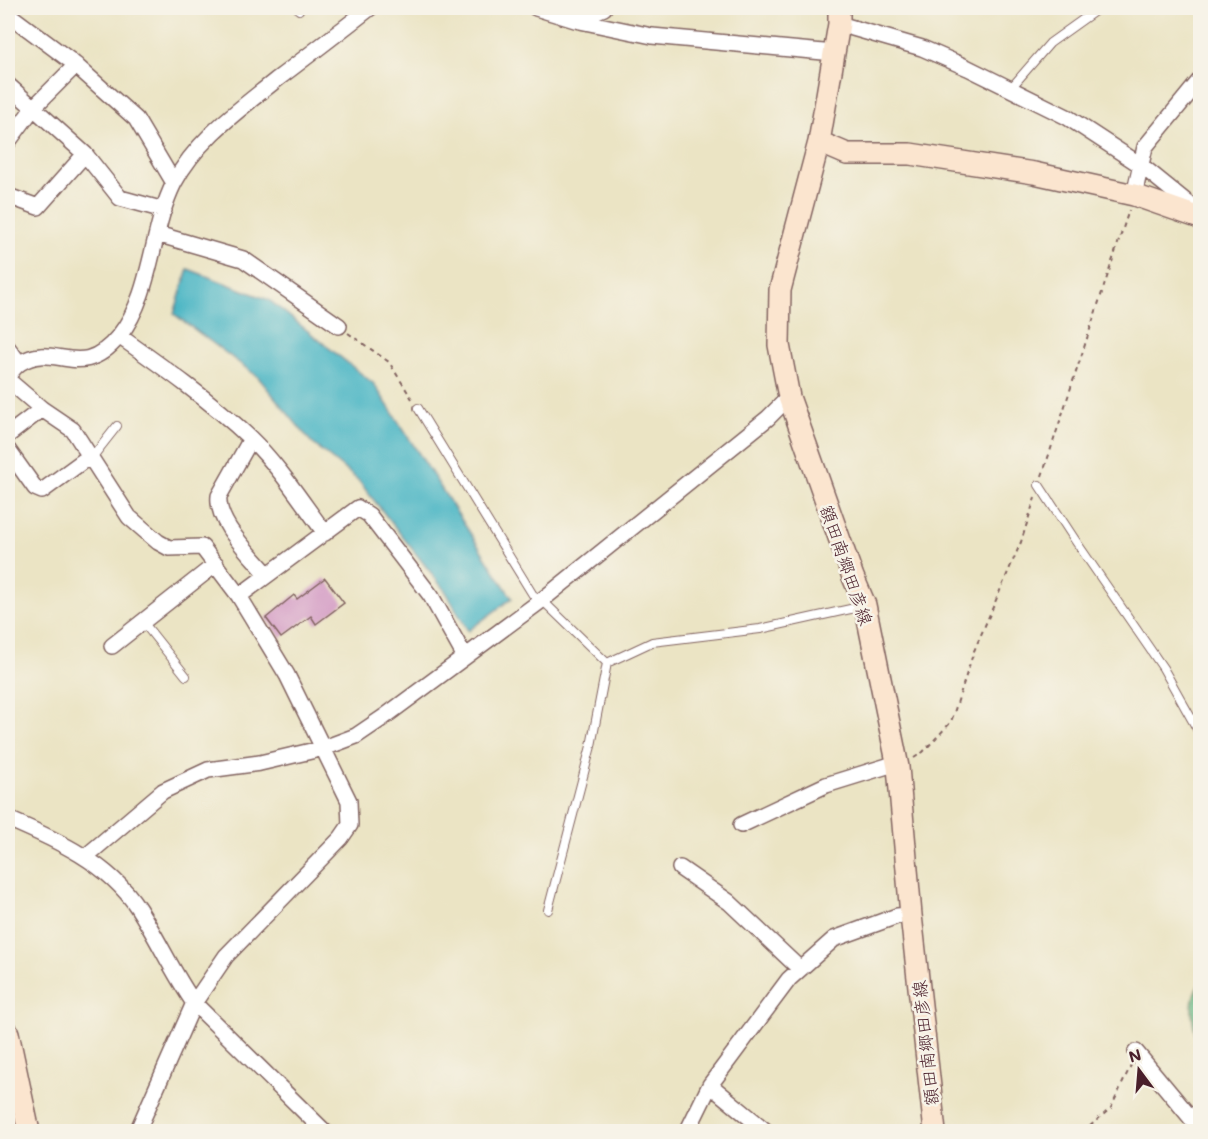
<svg xmlns="http://www.w3.org/2000/svg" width="1208" height="1139" font-family="Mali,'Klee One',sans-serif">
	<style>
		.forest { fill: #6bbb86; stroke: #5a6d58; stroke-width: 1.5 }
		.water { fill: #48b5c4; stroke: #496a78; stroke-width: 1.5 }
		.building { fill: #d49cc5 }
		.lines { fill: none; stroke-linecap: round; stroke-linejoin: round }
		.lane-casing { stroke: #826461; stroke-width: 10 }
		.street-casing { stroke: #826461; stroke-width: 18 }
		.secondary-casing { stroke: #826461; stroke-width: 24 }
		.path { stroke: #826461; stroke-width: 2; stroke-dasharray: 4.5 4.5; stroke-linecap: butt }
		.lane { stroke: #fff; stroke-width: 8 }
		.street { stroke: #fff; stroke-width: 15 }
		.secondary { stroke: #fbe5cf; stroke-width: 21 }
		.labels { text-anchor: middle; dominant-baseline: central; stroke-width: 5; stroke-linejoin: round; paint-order: stroke }
		.street-label { font-size: 18px; fill: #4a1f2b; stroke: #f7f3e8 }
	</style>
	<rect width="100%" height="100%" fill="#f7f3e8"/>
	<filter id="ink" filterUnits="userSpaceOnUse"><feTurbulence type="fractalNoise" baseFrequency=".0167" numOctaves="2"/><feDisplacementMap in="SourceGraphic" scale="12" xChannelSelector="R" yChannelSelector="G"/><feConvolveMatrix kernelMatrix="1 2 1 2 8 2 1 2 1" color-interpolation-filters="sRGB"/></filter>
	<filter id="wash" filterUnits="userSpaceOnUse"><feTurbulence type="fractalNoise" baseFrequency=".008" numOctaves="4" result="noise"/><feDisplacementMap in="SourceGraphic" scale="24" xChannelSelector="R" yChannelSelector="G"/><feGaussianBlur stdDeviation="1.35" result="paint"/><feColorMatrix in="noise" values="0 0 0 0 0 0 0 0 0 0 0 0 0 0 0 0 0 1.4 0 .05"/><feComposite in="paint" operator="in"/></filter>
	<g filter="url(#wash)">
		<rect width="100%" height="100%" fill="#ebe4c4"/>
		<path class="forest" d="M1200,983v69c-5,-21 -15,-49 0,-69z"/>
		<path class="water" d="M188,269l81,31 105,84 138,214 -44,33 -22,-39 -88,-112 -46,-37 -54,-66 -84,-63z"/>
		<g id="blocks">
			<path class="building" d="M325,578l19,25 -28,21 -5,-8 -30,22 -15,-20 28,-23 3,4z"/>
		</g>
	</g>
	<g filter="url(#ink)">
		<use href="#blocks" fill-opacity="0" stroke="#826461" stroke-width="1.5"/>
		<g class="lines">
			<g class="lane-casing">
				<path id="lane" d="M299,10l1,-2
					M1010,89l40,-46 49,-35
					M418,408l115,187 9,5 65,63 -16,83 -43,164
					M91,459l26,-33
					M1039,485l38,58 86,125 37,66
					M143,622l43,54
					M607,663l45,-21 108,-13 104,-23"/>
			</g>
			<g class="street-casing">
				<path id="street" d="M536,8l39,12 77,16 182,17
					M8,14l63,47 65,58 38,64
					M575,20l29,-12
					M839,24l83,24 46,20 99,49 75,49 58,47
					M8,85l77,69 35,44 44,12
					M8,142l26,-35 42,-42
					M1134,195l11,-48 55,-67
					M8,196l30,11 47,-53
					M157,234l86,25 96,67
					M119,336c44,31 92,65 131,102 29,28 51,63 75,95
					M8,348l11,15
					M8,376c3,-4 7,-10 12,-13 35,-23 60,21 99,-27 34,-43 31,-105 55,-153 23,-44 65,-73 102,-103 32,-24 63,-48 94,-72
					M8,380l34,29 31,21 56,87 29,25 11,6 33,-1 37,49 119,-88 11,7 62,81 34,61
					M8,435l34,-26
					M251,439l-32,57c-3,27 31,57 48,78
					M8,450l27,38 7,3 41,-30 8,-2
					M112,646l104,-82
					M8,819c47,20 101,44 130,89 20,31 35,65 56,95l131,129
					M741,825l85,-40 71,-22
					M88,857l3,-5 72,-61 45,-21 52,-7 64,-15 32,-12 28,-19 158,-117 226,-182 21,-21
					M680,868l49,34 71,67
					M1136,1052l64,77
					M710,1085l57,47
					M137,1132l57,-129 32,-47 115,-118 9,-13 -1,-24 -62,-126 -48,-79
					M687,1132l23,-47 79,-106 45,-40 63,-23 14,-1"/>
			</g>
			<g class="secondary-casing">
				<path id="secondary" d="M839,8v16l-20,118 -39,148 -1,55 10,52 64,180 12,28 33,162 13,148 24,217
					M819,142l28,12h63l124,19 100,22 66,23
					M8,1033l21,99"/>
			</g>
			<path class="path" d="M348,333l41,29 23,37
				M1042,476l87,-266
				M914,758l9,-6 28,-30 23,-71 47,-109 14,-44
				M1083,1132l28,-24 20,-43"/>
			<use href="#lane" class="lane"/>
			<use href="#street" class="street"/>
			<use href="#secondary" class="secondary"/>
		</g>
	</g>
	<g class="labels">
		<g class="street-label">
			<text transform="translate(847 565) rotate(71)">額田南郷田彦線</text>
			<text transform="translate(925 1043) rotate(-96)">額田南郷田彦線</text>
		</g>
	</g>
	<rect width="1208" height="1139" fill="none" stroke="#f7f3e8" stroke-width="30"/>
	<g transform="translate(1139 1070) rotate(344)" stroke="#f7f3e8" stroke-width="4.5" paint-order="stroke">
	<path d="M0-4.5L10 22L0 15L-10 22Z" fill="#4a1f2b"/>
	<text y="-9" font-size="16" font-weight="bold" text-anchor="middle" fill="#4a1f2b">N</text>
	</g>
</svg>
